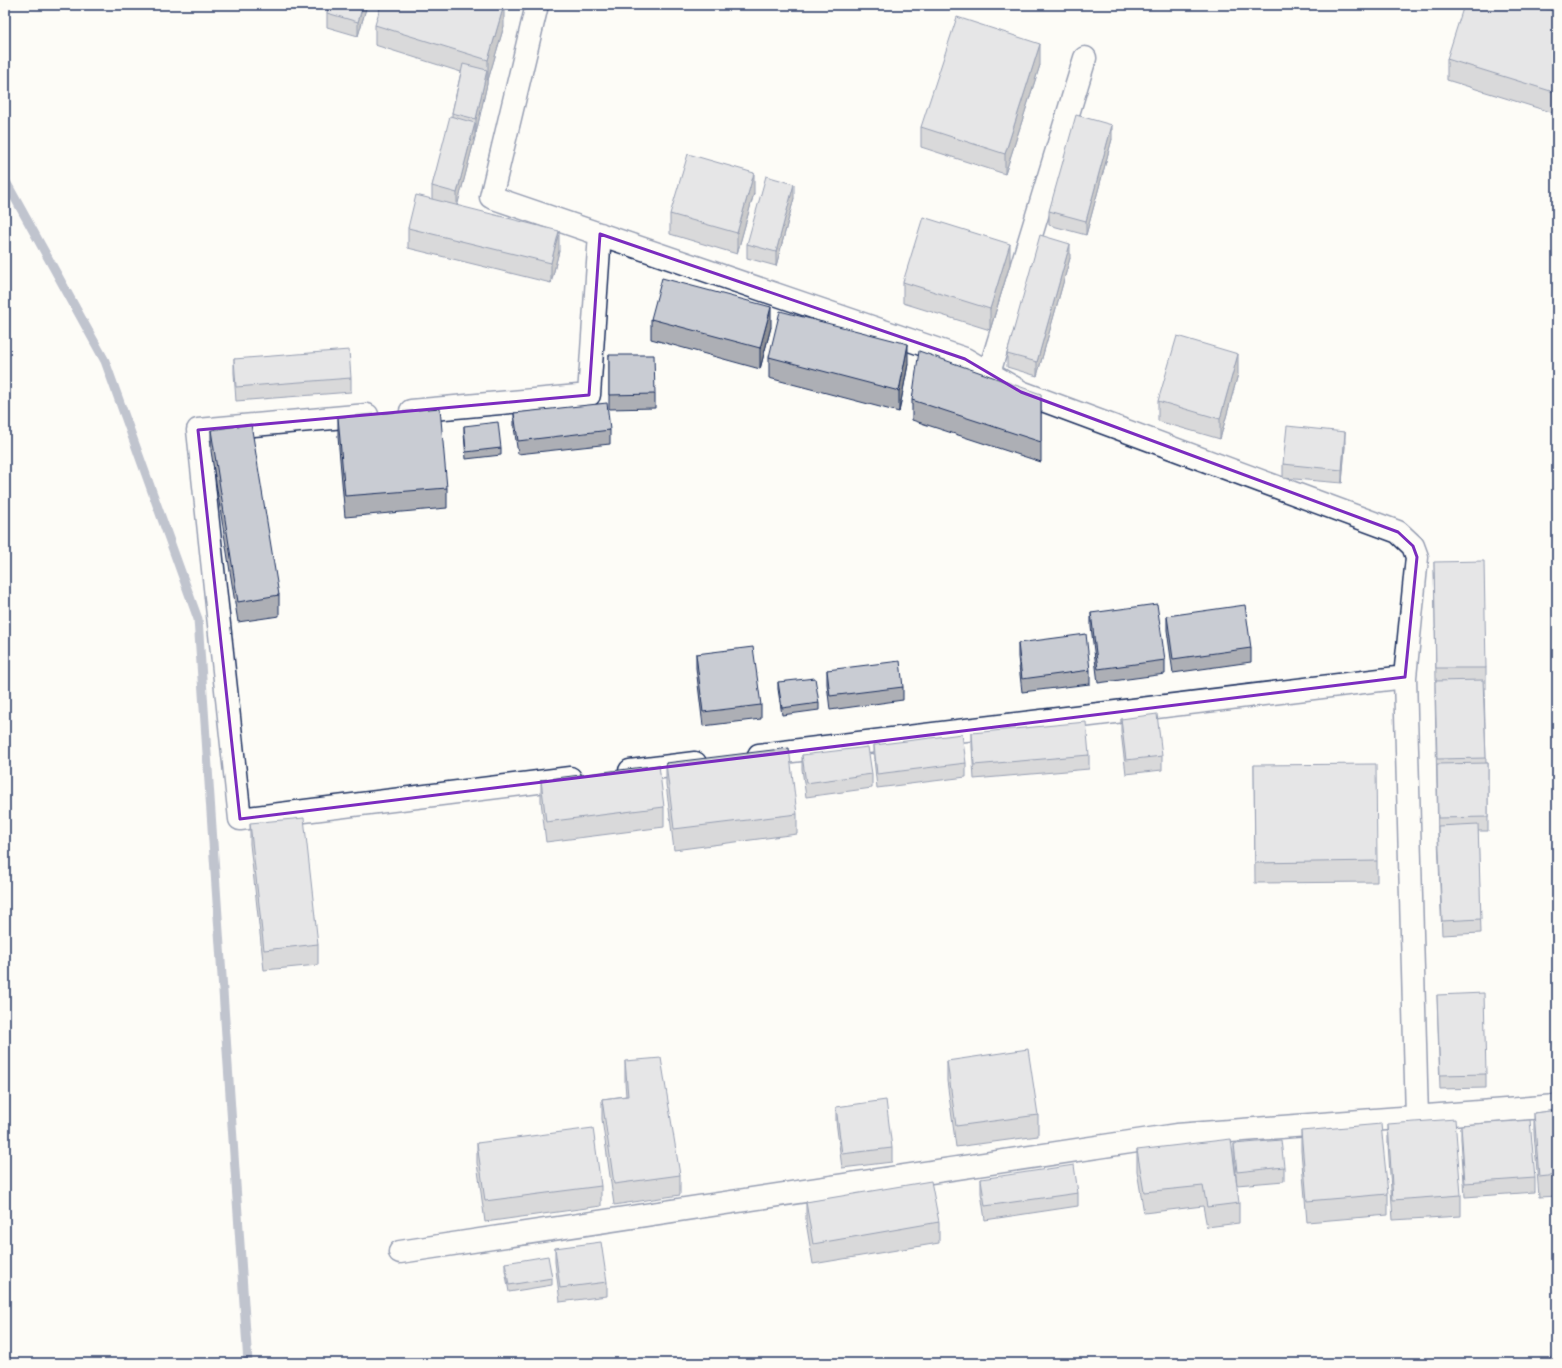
<svg xmlns="http://www.w3.org/2000/svg" width="1562" height="1368" font-family="'Indie Flower',sans-serif">
	<style>
		.lines { fill: none; stroke-linecap: round; stroke-linejoin: round }
		.stream { stroke: #76819c; stroke-width: 9 }
		.minor-casing { stroke: #1b2f5e; stroke-width: 25 }
		.minor { stroke: #fdfcf7; stroke-width: 22 }
		.wall { fill: #adafb5; stroke: #1b2f5e }
		.shaded-wall { fill: #8d8f94; stroke: #1b2f5e }
		.building { fill: #c9ccd3; stroke: #1b2f5e }
		.marked { fill: none; stroke: #7b2cbf; stroke-width: 3; stroke-linejoin: round }
	</style>
	<rect width="100%" height="100%" fill="#fdfcf7"/>
	<filter id="ink" filterUnits="userSpaceOnUse"><feTurbulence type="fractalNoise" baseFrequency=".025" numOctaves="2"/><feDisplacementMap in="SourceGraphic" scale="8" xChannelSelector="R" yChannelSelector="G"/><feConvolveMatrix kernelMatrix="1 2 1 2 8 2 1 2 1" color-interpolation-filters="sRGB"/></filter>
	<g filter="url(#ink)">
		<g class="lines">
			<path class="stream" d="M5,180l100,181 93,258 50,744"/>
			<g class="minor-casing">
				<path id="minor" d="M537,5l-46,192 474,162 56,33 377,140 15,14 4,11 -12,120
					M989,373l96,-315
					M411,411l178,-16 11,-161
					M367,415l-169,15 42,389 330,-41
					M759,755l646,-78 12,440
					M630,771l65,-8
					M400,1252l777,-117 380,-29"/>
			</g>
			<use href="#minor" class="minor"/>
		</g>
		<path class="wall" d="M329,5h38l-9,31 -31,-9v-14z
			M1557,12v102l-110,-34v-21z
			M375,25l129,1 -16,54h-1v4l-11,49h-1v4l-18,69 102,45 -8,32 -143,-35v-20l24,-29v-13l20,-69v-4l9,-41 -86,-27z
			M1040,65l-35,109 -84,-27v-20z
			M1112,139l-26,96 -37,-10v-14z
			M754,193l-17,61 -67,-20v-20z
			M794,198l-18,68 -29,-8v-14z
			M1070,258l-33,118 -30,-9v-13z
			M1010,264l-20,66 -87,-27v-21z
			M651,319l120,8 -11,42 -109,-30z
			M609,355l46,39v14l-46,1z
			M769,357l139,7 -9,48 -130,-34z
			M234,359l117,19v14l-115,9 -2,-28z
			M1238,374l-18,65 -62,-18v-20z
			M1041,394v68l-129,-42v-20z
			M514,413l96,17v14l-92,10 -4,-27z
			M338,417l109,71v20l-102,9 -7,-80z
			M464,426l37,22v7l-35,4 -2,-26z
			M211,430l68,165v21l-41,6 -27,-171z
			M1345,446l-3,37 -59,-5v-14z
			M1434,562l52,106v20h-2l2,75h2v68h-10l3,102 -39,2 -4,-96 -3,-144v-14h1z
			M1091,613l74,47v14l-67,9 -7,-56z
			M1167,616l84,32v14l-78,11 -6,-43z
			M1018,643l72,27v14l-68,8 -4,-35z
			M696,654l65,51v14l-58,7 -7,-58z
			M827,670l76,17v13l-73,10 -3,-26z
			M778,682l41,21v7l-37,5 -4,-26z
			M1121,719l41,37v14l-36,4 -5,-42z
			M972,733l117,22v14l-115,10 -2,-32z
			M874,745l92,18v14l-89,11 -3,-29z
			M802,755l70,19v14l-66,9 -4,-28z
			M666,763l131,51v20l-123,16 -8,-66z
			M1254,765l123,96v21l-122,1z
			M541,780l123,27v20l-118,15 -5,-41z
			M250,823l68,121v21l-54,5 -14,-126z
			M1437,995l49,79v14l-46,1z
			M625,1061l55,114v20l-66,10 -12,-86v-20l24,-3 -1,-14z
			M947,1061l91,54v21l-82,11 -9,-66z
			M836,1107l56,41v14l-50,6 -6,-47z
			M1557,1110v86l-18,1 -5,-64v-20z
			M1388,1124l73,71v21l-68,4 -5,-76z
			M1461,1125l74,53v14l-70,5 -4,-58z
			M1301,1131l87,63v21l-81,7 -6,-71z
			M477,1143l124,43v20l-116,16 -8,-59z
			M1234,1144l50,23v14l-47,4 -3,-27z
			M1137,1150l102,53v20l-32,4 -4,-21 -59,7 -7,-42z
			M981,1179l97,14v13l-93,14 -4,-27z
			M806,1202l133,20v21l-126,21 -7,-42z
			M555,1248l52,34v14l-47,6 -5,-40z
			M505,1263l47,15v7l-43,7 -4,-22z"/>
		<path class="shaded-wall" d="M363,5h4l-9,31v-14z
			M504,5v21l-16,54v-20z
			M1040,44v21l-35,109v-20z
			M487,70v14l-11,49v-14z
			M475,123v14l-18,70v-14z
			M1112,125v14l-26,96v-14z
			M754,173v20l-17,61v-21z
			M794,184v14l-18,68v-14z
			M559,231v20l-8,32v-20z
			M1010,244v20l-20,66v-21z
			M1070,244v14l-33,118v-14z
			M771,307v20l-11,42v-21z
			M908,344v20l-9,48v-21z
			M1238,354v20l-18,65v-20z
			M1345,432v14l-3,37v-13z"/>
		<path class="building" d="M329,5h34l-5,17 -31,-9z
			M381,5h123l-16,55 -113,-35z
			M1464,5h69l24,7v81l-110,-34z
			M957,17l83,27 -35,110 -84,-27z
			M463,64l24,6 -11,49 -24,-6z
			M1076,115l36,10 -26,96 -37,-10z
			M450,116l25,7 -18,70 -25,-7z
			M688,154l66,19 -17,60 -67,-19z
			M766,176l28,8 -18,68 -29,-8z
			M416,195l143,36 -8,32 -143,-35z
			M923,217l87,27 -20,65 -87,-27z
			M1040,235l30,9 -33,118 -30,-8z
			M662,278l109,29 -11,41 -109,-29z
			M780,311l128,33 -9,47 -130,-34z
			M1177,336l61,18 -18,65 -62,-18z
			M349,350l2,28 -115,9 -2,-28z
			M919,351l122,43v48l-129,-42z
			M609,355h45l1,39 -46,1z
			M607,403l3,27 -92,11 -4,-28z
			M440,408l7,80 -102,8 -7,-79z
			M498,422l3,26 -35,4 -2,-26z
			M251,424l28,171 -41,7 -27,-172z
			M1287,426l58,6 -3,38 -59,-6z
			M1484,561l2,107h-50l-2,-106z
			M1157,604l8,56 -67,9 -7,-56z
			M1245,605l6,43 -78,11 -6,-43z
			M1086,634l4,36 -68,9 -4,-36z
			M753,647l8,58 -58,7 -7,-58z
			M900,661l3,26 -73,9 -3,-26z
			M815,678l4,25 -37,5 -4,-26z
			M1483,680l3,78 -49,1 -2,-78z
			M1157,714l5,42 -36,4 -5,-41z
			M1086,722l3,33 -115,10 -2,-32z
			M962,734l4,29 -89,11 -3,-29z
			M868,747l4,27 -66,9 -4,-28z
			M789,748l8,66 -123,15 -8,-66z
			M1488,763v54l-50,1 -1,-54z
			M1376,764l1,97 -122,2 -1,-98z
			M659,765l5,42 -118,15 -5,-42z
			M304,818l14,126 -54,6 -14,-127z
			M1478,824l3,95 -39,2 -4,-95z
			M1484,993l2,81 -46,1 -3,-80z
			M1028,1049l10,66 -82,11 -9,-65z
			M661,1058l19,117 -66,9 -12,-85 26,-3 -3,-35z
			M886,1100l6,48 -50,6 -6,-47z
			M1557,1110v65l-18,2 -5,-64z
			M1455,1119l6,76 -68,5 -5,-76z
			M1530,1120l5,58 -70,5 -4,-58z
			M1381,1124l7,70 -81,7 -6,-70z
			M593,1128l8,58 -116,15 -8,-58z
			M1231,1139l8,64 -32,4 -4,-21 -59,6 -7,-42z
			M1281,1140l3,27 -47,5 -3,-28z
			M1074,1165l4,28 -93,13 -4,-27z
			M931,1181l8,41 -126,22 -7,-42z
			M601,1242l6,40 -47,6 -5,-40z
			M548,1256l4,22 -43,7 -4,-22z"/>
	</g>
	<path d="M0 0H1562V1368H0ZM600,234l365,125 56,33 377,140 15,14 4,11 -12,120 -1165,142 -42,-389 391,-35z" fill="#fdfcf7" fill-opacity=".55" fill-rule="evenodd"/>
	<path class="marked" d="M600,234l365,125 56,33 377,140 15,14 4,11 -12,120 -1165,142 -42,-389 391,-35z"/>
	<rect width="1562" height="1368" fill="none" stroke="#fdfcf7" stroke-width="20"/>
	<rect x="10" y="10" width="1542" height="1348" fill="none" stroke="#1b2f5e" stroke-width="1.5" filter="url(#ink)"/>
</svg>
